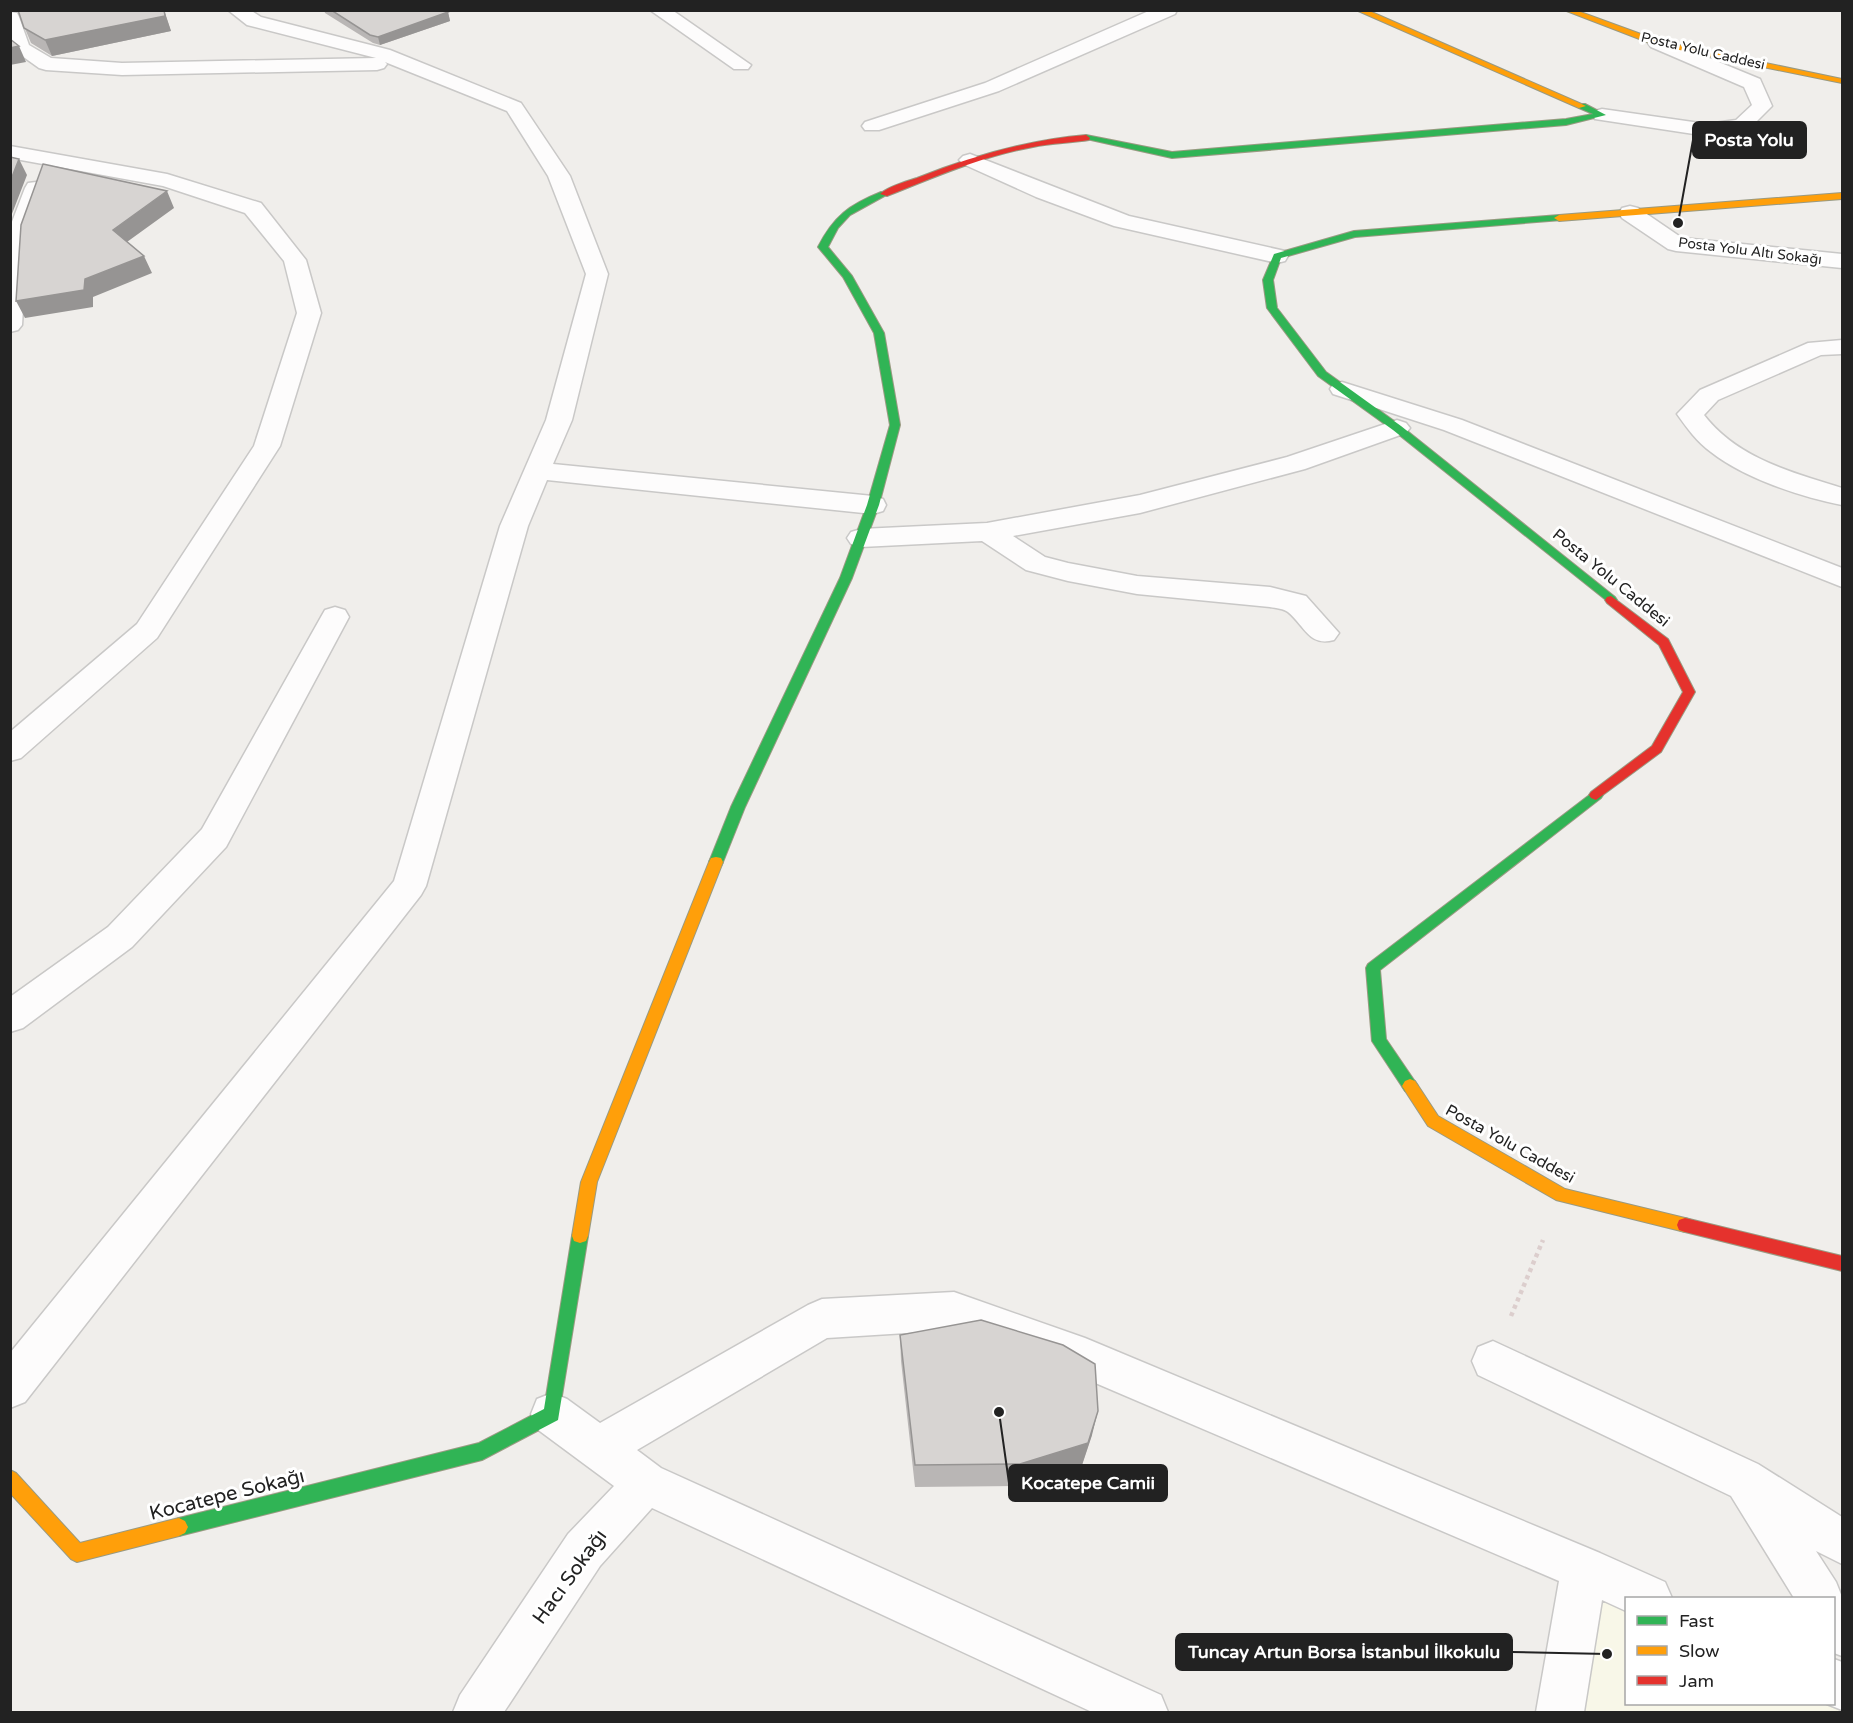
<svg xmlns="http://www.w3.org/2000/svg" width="1853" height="1723" font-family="'Varela Round',sans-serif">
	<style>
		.education { fill: #f8f7e8 }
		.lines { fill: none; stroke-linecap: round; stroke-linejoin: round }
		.street-casing { stroke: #c9c8c7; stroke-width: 3 }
		.fast-casing { stroke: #999a82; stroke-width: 2 }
		.slow-casing { stroke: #999a82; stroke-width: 2 }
		.jam-casing { stroke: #999a82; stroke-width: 2 }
		.path { stroke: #dccecd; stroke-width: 4.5; stroke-dasharray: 4 4; stroke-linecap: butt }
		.street { fill: #fdfcfc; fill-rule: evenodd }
		.fast { fill: #30b455; fill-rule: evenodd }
		.slow { fill: #ff9f0a; fill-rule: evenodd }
		.jam { fill: #e5322d; fill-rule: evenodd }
		.wall { fill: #b9b6b5 }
		.shaded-wall { fill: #969493 }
		.building { fill: #d7d4d2; stroke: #969493; stroke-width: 1.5 }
		.labels { text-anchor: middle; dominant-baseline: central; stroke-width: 6; stroke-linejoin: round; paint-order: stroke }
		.far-street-label { font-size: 14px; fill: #222; stroke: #fff }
		.street-label { font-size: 16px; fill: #222; stroke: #fff }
		.near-street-label { font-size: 20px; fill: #222; stroke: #fff }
		.leader { fill: none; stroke: #222; stroke-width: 2 }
		.callout-dot { fill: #222; stroke: #fff; stroke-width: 2 }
		.callout { fill: #222; stroke: #222; stroke-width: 2 }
		.callout-label { font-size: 18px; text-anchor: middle; font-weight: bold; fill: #fff }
	</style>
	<rect width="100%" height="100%" fill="#f0eeeb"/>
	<path class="education" d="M1596,1591l30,15v98l208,-1 8,4v5h-263z"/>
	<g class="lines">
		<g class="street-casing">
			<path id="street" d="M228,10h22l11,7 129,33 131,53 49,73 38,98 -36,146 -19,44 320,32 10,3 3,6 -3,6 -10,3 -326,-34 -19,46 -102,360 -5,9 -396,507 -15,6v-55l384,-472 106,-355 46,-106 40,-146 -38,-98 -41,-65 -122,-49 2,2 -3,4 -7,2 -255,5 -76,-5 -7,-2 -28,-20 -1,-36 7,1 2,4 10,28 22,13 71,5 254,-5 -129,-33z
				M650,10h22l79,55 -3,4h-14z
				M1151,10h26l-2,4 -176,77 -120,39h-14l-3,-4 3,-4 120,-39z
				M1658,37l102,42 12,27 -23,23 -42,7 -112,-17 -3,-4 3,-4 7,-2 105,15 29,-4 16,-15 -8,-18 -93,-40 -3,-4 3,-4z
				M10,146l157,28 94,29 45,57 15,53 -41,133 -123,192 -136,120 -11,3v-29l127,-108 117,-178 43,-133 -13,-52 -39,-48 -82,-27 -153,-28z
				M970,154l159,62 156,35 3,5 -3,5 -8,2 -163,-37 -78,-29 -73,-33 -4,-4 4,-4z
				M36,182l8,1 3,5 -20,54 -5,83 -4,5 -8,2v-105l15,-39 3,-5z
				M1630,206l8,2 44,30 160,16v14l-166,-17 -8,-2 -46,-31 -3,-5 3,-5z
				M1842,340v14l-21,1 -103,45 -14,15c34,44 88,57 138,73v17c-41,-8 -98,-27 -131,-53 -14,-10 -24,-24 -34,-38l23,-24 108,-47z
				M1342,382l120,38 380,148v19l-398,-157 -111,-36 -3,-5 3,-5z
				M1397,420l9,3 4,5 -4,5 -101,36 -165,44 -127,23 32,21 23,6 69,13 133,11 36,9 33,37 -5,7c-25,7 -29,-14 -46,-28 -4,-3 -12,-4 -18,-5l-133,-13 -69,-13 -42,-11 -44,-29 -121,6 -10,-3 -4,-6 4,-6 10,-3 126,-6 153,-28 147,-38z
				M335,607l10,3 4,7 -123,230 -94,100 -109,81 -13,4v-35l98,-70 94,-98 119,-212 4,-7z
				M954,1292l131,46 515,215 65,29 7,16h-46v13l-24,-11 -18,112h-48l23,-131 -494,-211 -111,-40 -127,8 -190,112 24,18 500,227 7,17h-76l-440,-204 -52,58 -96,146h-51l7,-17 108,-161 46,-48 -77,-57 -6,-15 6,-15 15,-6 15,6 33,24 208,-118 14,-6z
				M1493,1341l265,123 84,53v47l-26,-13 20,31 6,15v59l-8,-3v-55h-40l-63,-102 -253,-121 -6,-14 6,-14z
				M1834,1659l8,3v48l-15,-6h7z"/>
		</g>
		<g class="fast-casing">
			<path id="fast" d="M1579,104h6l21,11 -40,10 -394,33 -90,-20 4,-3 86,17 394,-33 27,-5 -14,-6z
				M881,192l7,2 -38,21 -12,13 -10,19 24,29 32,57 16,92 -21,80 -27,73 -107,229 -22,55 -2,4h-10l-2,-4 22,-55 109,-229 27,-73 23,-80 -16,-92 -31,-56 -25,-30c16,-31 31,-42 63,-55z
				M1559,215l5,3 -2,2 -207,17 -74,21 -8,22 4,28 49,64 75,54 214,171 2,3 -2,3 -4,1 -218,-174 -75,-54 -51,-68 -4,-28 11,-26 80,-23z
				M1596,790l5,2 2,3 -2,3 -221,172 6,69 32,47 -3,5 -5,2 -5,-2 -33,-50 -6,-73 2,-4z
				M580,1229l6,2 2,5 -30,184 -76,40 -303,76 -6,-3 -3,-6 3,-6 6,-3 300,-75 65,-34 28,-173 2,-5z"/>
		</g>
		<g class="slow-casing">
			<path id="slow" d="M1356,10h11l219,96 -7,2z
				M1564,10h11l85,31 182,38v4l-187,-38z
				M1842,193v6l-283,22 -5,-3 5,-3z
				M716,857l5,1 2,4 -126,320 -9,54 -2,5 -6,2 -6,-2 -2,-5 9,-54 128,-320 2,-4z
				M1410,1079l5,2 23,35 127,73 120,29 6,2 2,5 -2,5 -6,2 -129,-32 -128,-74 -26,-40 3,-5z
				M10,1470l6,3 64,70 99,-25 6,3 3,6 -3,6 -6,3 -102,26 -6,-3 -61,-66z"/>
		</g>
		<g class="jam-casing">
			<path id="jam" d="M1086,135l4,3 -1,2c-18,3 -37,3 -56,7 -50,9 -98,30 -146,49l-7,-2c9,-8 25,-12 37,-16 55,-22 110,-38 169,-43z
				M1611,596l57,43 27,53 -34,60 -65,48 -5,-2 -2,-3 2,-3 61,-46 31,-54 -24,-47 -52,-42 -2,-3 2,-3z
				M1685,1218l157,38v15l-157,-39 -6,-2 -2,-5 2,-5z"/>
		</g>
		<path class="path" d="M1511,1316l32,-76"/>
		<use href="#street" class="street"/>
		<use href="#fast" class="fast"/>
		<use href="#slow" class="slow"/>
		<use href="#jam" class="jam"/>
	</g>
	<path class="wall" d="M13,10h151l7,21 -119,25 -21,-13 -13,-31z
		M324,10h121l3,2 2,9 -70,24 -7,-2 -48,-30z
		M900,1335l192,100 -10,30 -65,21 -102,1 -14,-126z"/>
	<path class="shaded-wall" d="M164,10l7,21 -119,25 -7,-16z
		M448,12l2,9 -70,24 -2,-8z
		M19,46l7,16 -16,3v-17z
		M19,159l8,16 -17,44v-37z
		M167,191l7,17 -54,39 -7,-17z
		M144,256l8,17 -59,24v10l-68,11 -9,-17 69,-22z
		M1098,1411l-6,24 -10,30 -65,21 3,-22z"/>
	<path class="building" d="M18,10h146l1,6 -120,24 -21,-12z
		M331,10h114l3,2 -70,25 -8,-2z
		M10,39l9,7 -9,2z
		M10,157l9,2 -9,23z
		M43,164l124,27 -54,39 31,26 -59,23 -1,11 -68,11 5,-76z
		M981,1320l82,25 32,19 3,47 -10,32 -68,21 -105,1 -15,-130z"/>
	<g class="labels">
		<g class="far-street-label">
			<text transform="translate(1703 51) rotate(13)">Posta Yolu Caddesi</text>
			<text transform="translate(1750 251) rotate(7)">Posta Yolu Altı Sokağı</text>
		</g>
		<g class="street-label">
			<text transform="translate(1611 578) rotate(39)">Posta Yolu Caddesi</text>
			<text transform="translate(1510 1144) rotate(29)">Posta Yolu Caddesi</text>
		</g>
		<g class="near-street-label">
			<text transform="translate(227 1495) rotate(-14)">Kocatepe Sokağı</text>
			<text transform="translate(570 1577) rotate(-54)">Hacı Sokağı</text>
		</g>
	</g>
	<path class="leader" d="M1678 223L1693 140M999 1412L1009 1483M1607 1654L1512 1652"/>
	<g class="callout-dot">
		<circle cx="1678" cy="223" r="6"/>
		<circle cx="999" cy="1412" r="6"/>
		<circle cx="1607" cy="1654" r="6"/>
	</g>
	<g class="callout">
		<rect x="1693" y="122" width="113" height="36" rx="6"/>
		<rect x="1009" y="1465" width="158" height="36" rx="6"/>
		<rect x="1176" y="1634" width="336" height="36" rx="6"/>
	</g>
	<g class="callout-label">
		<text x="1749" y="146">Posta Yolu</text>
		<text x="1088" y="1489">Kocatepe Camii</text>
		<text x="1344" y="1658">Tuncay Artun Borsa İstanbul İlkokulu</text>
	</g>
	<rect width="1853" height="1723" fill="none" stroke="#222222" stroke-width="24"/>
	<rect x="1625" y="1597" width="210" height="108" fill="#ffffff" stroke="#a7a7a7" stroke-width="1.5"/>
	<rect x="1637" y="1616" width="30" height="9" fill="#30b455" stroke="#a7a7a7" stroke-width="1.5"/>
	<text x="1679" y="1627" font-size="18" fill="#222222">Fast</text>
	<rect x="1637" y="1646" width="30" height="9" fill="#ff9f0a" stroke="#a7a7a7" stroke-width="1.5"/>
	<text x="1679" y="1657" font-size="18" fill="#222222">Slow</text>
	<rect x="1637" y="1676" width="30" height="9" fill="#e5322d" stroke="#a7a7a7" stroke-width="1.5"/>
	<text x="1679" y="1687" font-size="18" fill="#222222">Jam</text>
</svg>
